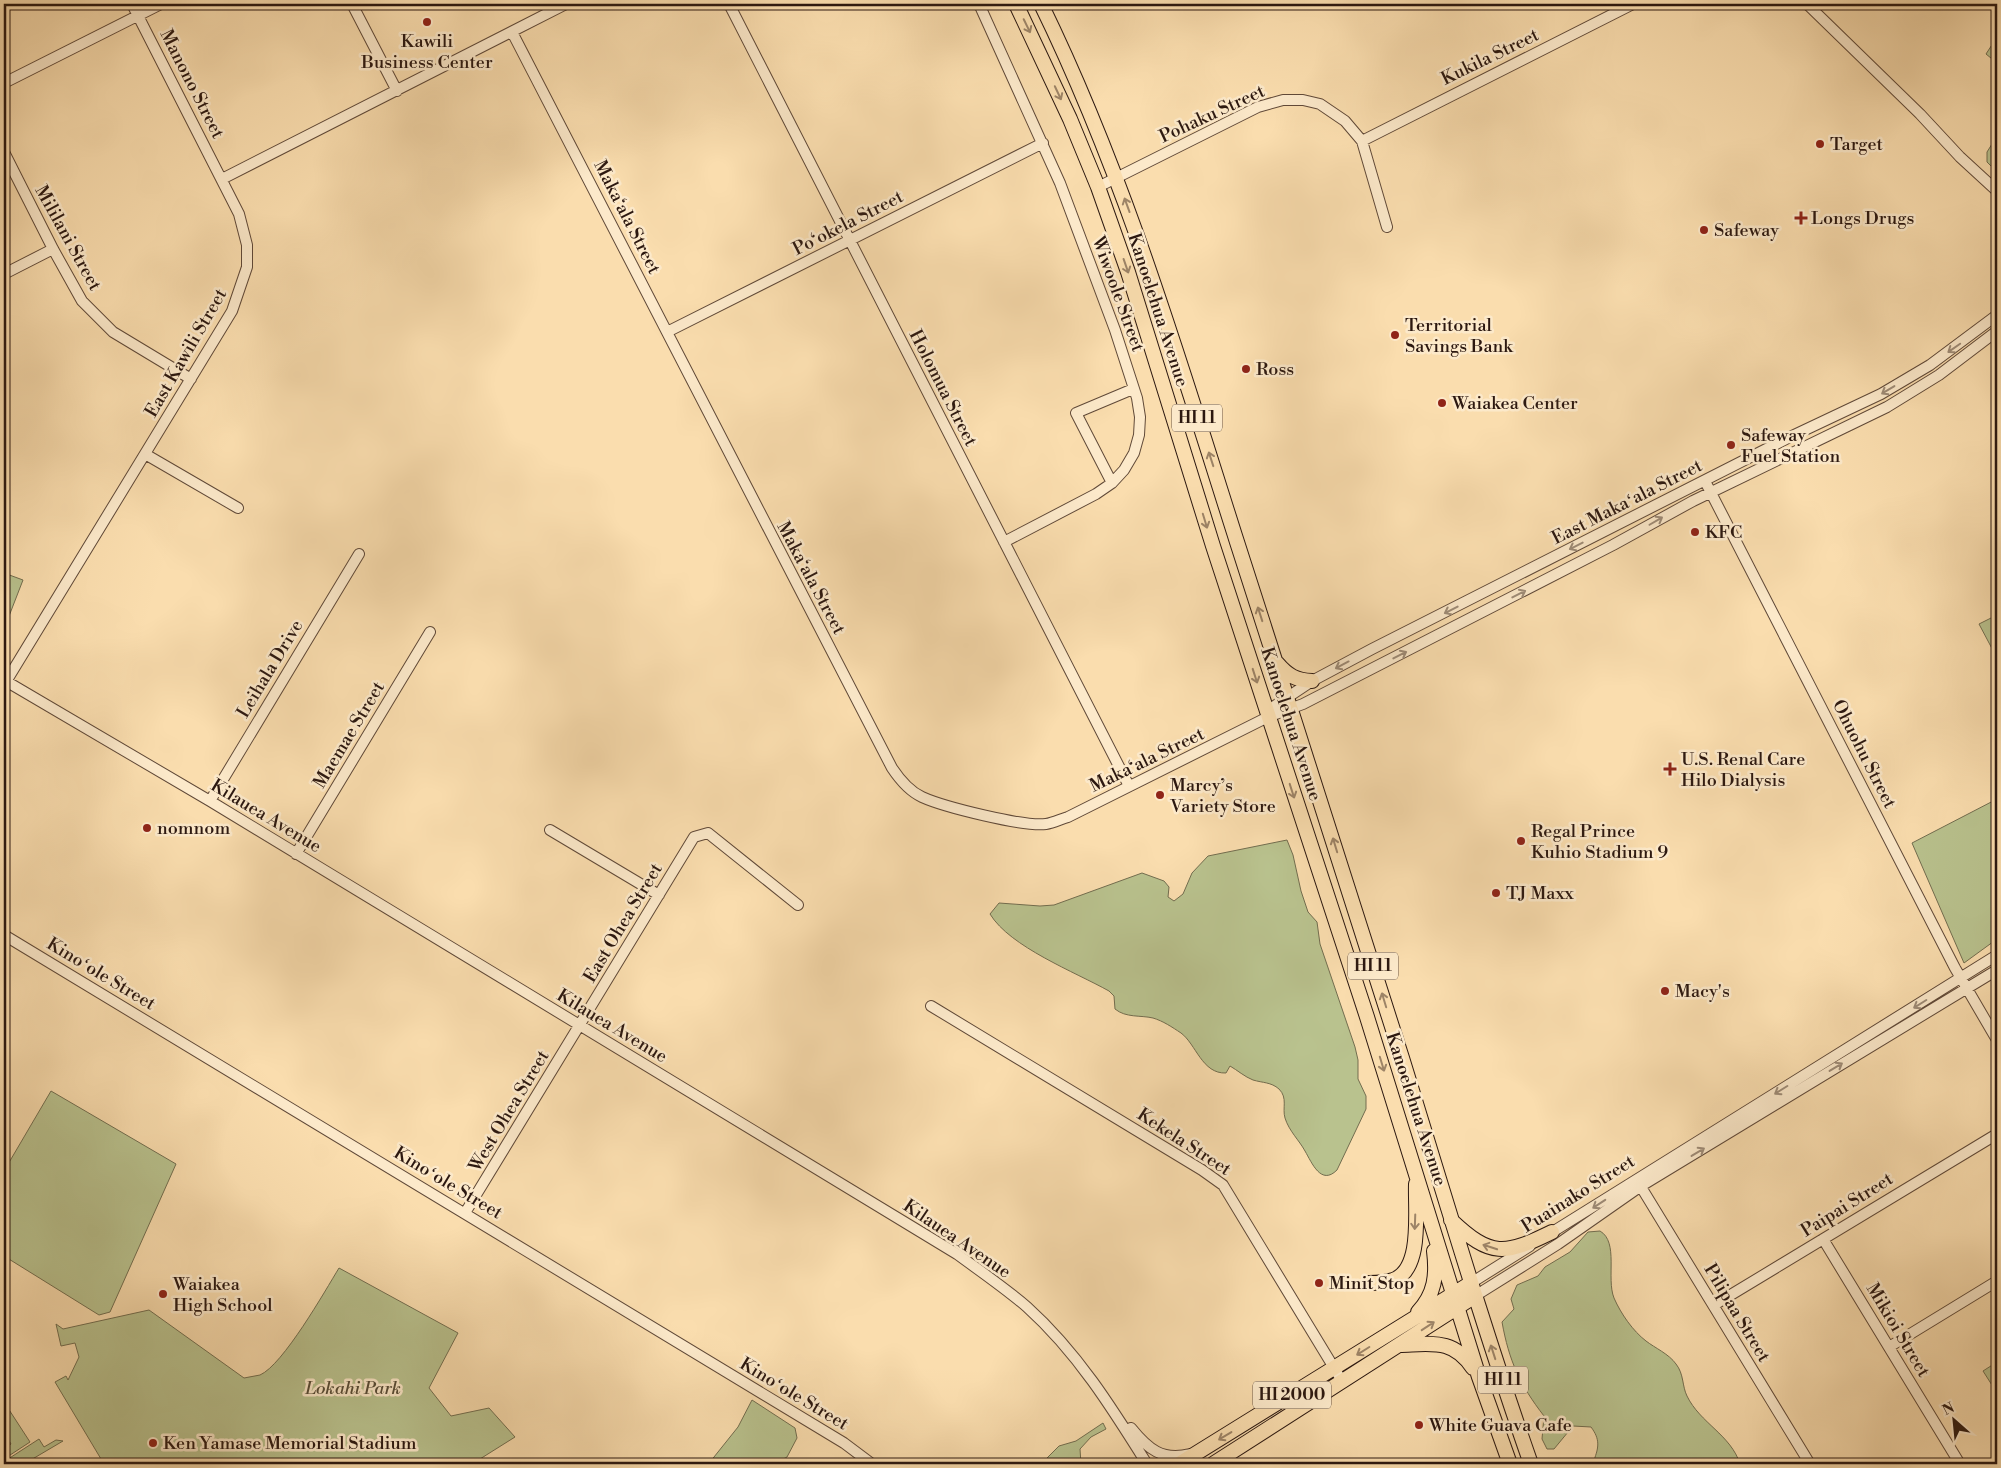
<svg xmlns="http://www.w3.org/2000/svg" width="2001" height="1468" font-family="'Libre Bodoni',serif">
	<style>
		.green { fill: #b9c28e; stroke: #726d4f }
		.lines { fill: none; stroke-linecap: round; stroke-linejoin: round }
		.minor-casing { stroke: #604938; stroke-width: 12 }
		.highway-casing { stroke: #2c1810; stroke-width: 16 }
		.minor { stroke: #fce9ca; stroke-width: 10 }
		.highway { stroke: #faddae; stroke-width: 14 }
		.oneway { stroke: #9d8467 }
		.oneway2 { stroke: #9e8b76 }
		.poi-dot { fill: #8f2418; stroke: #fce9ca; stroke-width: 2 }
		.labels { text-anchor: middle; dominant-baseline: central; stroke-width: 5; stroke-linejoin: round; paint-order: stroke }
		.shield { fill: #fce9ca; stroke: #6a5748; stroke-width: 1 }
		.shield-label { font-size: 16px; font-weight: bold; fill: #2c1810 }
		.poi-label { font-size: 18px; fill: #2c1810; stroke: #fce9ca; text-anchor: start }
		.street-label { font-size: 18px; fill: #2c1810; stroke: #fce9ca }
		.park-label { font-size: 18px; font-style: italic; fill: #564b36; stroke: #fce9ca }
	</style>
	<rect width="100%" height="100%" fill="#faddae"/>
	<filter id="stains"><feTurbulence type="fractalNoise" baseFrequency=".004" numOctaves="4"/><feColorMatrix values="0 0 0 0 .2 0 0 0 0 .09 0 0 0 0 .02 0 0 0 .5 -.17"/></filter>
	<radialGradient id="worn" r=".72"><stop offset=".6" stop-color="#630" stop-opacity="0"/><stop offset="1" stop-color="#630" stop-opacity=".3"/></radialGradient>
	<path class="green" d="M1997,37v26l-11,-9z
		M1997,136v36l-10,-10v-10z
		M4,573l19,7 -19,49z
		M1997,615v43l-18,-34z
		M1997,799v140l-33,24 -52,-120z
		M1287,840l6,15 8,36 7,21 9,10 3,22 35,103 3,13v19l8,17v13l-29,61c-16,16 -25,-7 -32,-19 -6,-11 -16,-20 -20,-33 -3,-10 3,-20 -6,-29 -8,-7 -16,-6 -26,-9 -8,-3 -16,-10 -23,-14l-4,7c-24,1 -30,-29 -45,-40 -9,-6 -18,-12 -28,-15 -13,-3 -27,0 -38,-9l-1,-13 -5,-5c-34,-19 -99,-44 -119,-77l9,-11 41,3 14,-1 88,-32 22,8 5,6 -1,10 6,4 9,-7 9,-21 16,-17z
		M51,1091l125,73 -66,148 -11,3 -95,-59v-85z
		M1600,1231c19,11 6,47 14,67 7,16 19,33 32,43 9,7 23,13 30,23 8,10 6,22 11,32 13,27 44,39 53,68h-152l6,-4c5,-13 6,-21 -3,-33l-18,-1 -19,23h-7l-5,-10 2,-23c-24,-31 -35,-55 -42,-94l12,-13 -3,-10 6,-14 21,-9 7,-9 25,-15 18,-20z
		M339,1268l119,65 -29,55 22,28 38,-8 26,29 -43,27h-368l-49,-82 11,-6 2,4 11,-23 -4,-14 -14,3 -5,-22 7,5 86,-19 95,68c5,-1 11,-2 16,-3 23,-10 65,-84 79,-107z
		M1997,1362v31l-14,-22z
		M752,1400l43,28 2,10 -10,19 -13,7h-69l5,-2 28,-35z
		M4,1402l26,40 -26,17v-10l7,-5 -7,-12z
		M1103,1423l3,6 -15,8 -11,12 1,15h-29l-1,-5 -4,-1 12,-12 17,-5z
		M39,1439l5,8 12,-7 7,1 -39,23h-17l-2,-3z"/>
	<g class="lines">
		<g class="minor-casing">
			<path id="minor" d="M352,4l45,87
				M729,4l400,782
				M979,4l81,179 55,147 22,68 3,19 -1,18 -5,18 -10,17 -12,13 -16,11 -92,48
				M1807,4l113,110 40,43 37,34
				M512,32l380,736c8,12 17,23 30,29 22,10 102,30 124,27 7,-1 15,-5 22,-7l200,-100 35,-13 310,-159 80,-44 194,-94 52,-32 58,-44
				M4,83l157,-79
				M1362,141l271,-137
				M4,152l49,97 29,52 31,31 78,47
				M222,179l344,-175
				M1098,187l160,-80 25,-7h20l17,4 25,17 17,20 25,86
				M4,274l49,-25
				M667,332l376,-189
				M145,454l93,54
				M1112,483l-36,-70 57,-24
				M1707,485l248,483 42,72
				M4,680l206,121 747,453c23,17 48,34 70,53 50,45 85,101 120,157
				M4,685l228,-374 15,-44v-22l-8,-31 -107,-210
				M1267,711l45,-30 60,-32 418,-212 91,-43 49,-29 67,-50
				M210,801l149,-247
				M550,830l109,65
				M296,854l134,-222
				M4,935l840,508 28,21
				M931,1006l271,164 21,15 119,196
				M1638,1182l172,282
				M465,1213l229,-376 14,-4 90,72
				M1546,1236l451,-281
				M1823,1239l137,225
				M1471,1283l59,-37
				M1475,1296l83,-52 83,-58 356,-216
				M1714,1305l283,-171
				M1889,1347l108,-66
				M1131,1428c17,21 31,33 59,26"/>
		</g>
		<g class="highway-casing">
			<path id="highway" d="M1016,4l54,115 28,68 30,85 85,274 154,471 112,360 31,87
				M1041,4c84,172 138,356 196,538 55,172 111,344 165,516 42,136 82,272 129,406
				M1277,663c11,13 19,17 35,18
				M1451,1220c40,38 54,35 101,12
				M1369,1283c8,0 16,0 24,-3 30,-10 22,-69 23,-96
				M1418,1312c17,-18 19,-37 16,-61
				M1399,1345c33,-1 54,-7 74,23
				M1179,1464l292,-181
				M1213,1464l262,-168"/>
		</g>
		<use href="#minor" class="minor"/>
		<use href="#highway" class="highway"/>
	</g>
	<defs><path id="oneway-shaft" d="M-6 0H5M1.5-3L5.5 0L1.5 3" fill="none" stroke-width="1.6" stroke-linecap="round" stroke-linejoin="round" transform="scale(1.25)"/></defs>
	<g class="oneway">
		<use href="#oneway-shaft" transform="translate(1027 26) rotate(64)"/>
		<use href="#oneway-shaft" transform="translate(1058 93) rotate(65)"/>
		<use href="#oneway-shaft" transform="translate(1127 205) rotate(-110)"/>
		<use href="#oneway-shaft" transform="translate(1126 266) rotate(71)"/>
		<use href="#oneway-shaft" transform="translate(1211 459) rotate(-108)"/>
		<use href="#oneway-shaft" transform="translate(1205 521) rotate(73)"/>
		<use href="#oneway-shaft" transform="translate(1260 614) rotate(-108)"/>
		<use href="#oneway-shaft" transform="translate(1255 676) rotate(72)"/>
		<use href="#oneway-shaft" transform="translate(1292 791) rotate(72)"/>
		<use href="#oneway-shaft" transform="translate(1335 845) rotate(-107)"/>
		<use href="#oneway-shaft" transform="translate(1384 1000) rotate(-107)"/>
		<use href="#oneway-shaft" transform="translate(1382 1064) rotate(73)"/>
		<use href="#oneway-shaft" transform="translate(1415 1222) rotate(92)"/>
		<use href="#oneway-shaft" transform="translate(1490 1247) rotate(-162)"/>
		<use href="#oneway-shaft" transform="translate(1428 1326) rotate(-33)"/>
		<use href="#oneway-shaft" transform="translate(1363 1351) rotate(148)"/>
		<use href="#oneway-shaft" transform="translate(1493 1352) rotate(-108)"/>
		<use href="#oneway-shaft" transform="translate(1225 1436) rotate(149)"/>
	</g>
	<g class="oneway2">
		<use href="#oneway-shaft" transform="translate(1954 348) rotate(145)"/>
		<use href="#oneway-shaft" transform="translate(1888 390) rotate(149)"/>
		<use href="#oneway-shaft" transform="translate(1656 521) rotate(-30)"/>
		<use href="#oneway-shaft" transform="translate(1576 546) rotate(153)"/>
		<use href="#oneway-shaft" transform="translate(1519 594) rotate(-27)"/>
		<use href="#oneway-shaft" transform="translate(1451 610) rotate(153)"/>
		<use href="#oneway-shaft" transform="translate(1400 655) rotate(-27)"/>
		<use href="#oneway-shaft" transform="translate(1342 665) rotate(152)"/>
		<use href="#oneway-shaft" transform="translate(1920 1004) rotate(148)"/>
		<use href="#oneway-shaft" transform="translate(1836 1067) rotate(-31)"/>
		<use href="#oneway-shaft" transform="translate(1781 1090) rotate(148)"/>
		<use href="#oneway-shaft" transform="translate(1698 1152) rotate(-31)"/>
		<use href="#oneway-shaft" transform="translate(1599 1204) rotate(147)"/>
	</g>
	<g class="poi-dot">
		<circle cx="427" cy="22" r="5"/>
		<circle cx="1820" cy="144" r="5"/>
		<path d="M1798.5 210.5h5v5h5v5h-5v5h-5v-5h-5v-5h5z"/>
		<circle cx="1704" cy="230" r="5"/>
		<circle cx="1395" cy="335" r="5"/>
		<circle cx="1246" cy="369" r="5"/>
		<circle cx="1442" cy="403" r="5"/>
		<circle cx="1731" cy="445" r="5"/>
		<circle cx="1695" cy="532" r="5"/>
		<path d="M1667.5 761.5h5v5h5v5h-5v5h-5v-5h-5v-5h5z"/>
		<circle cx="1160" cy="795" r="5"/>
		<circle cx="147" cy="828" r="5"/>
		<circle cx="1521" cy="841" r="5"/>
		<circle cx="1496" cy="893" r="5"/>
		<circle cx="1665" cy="991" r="5"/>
		<circle cx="1319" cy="1283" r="5"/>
		<circle cx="163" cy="1294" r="5"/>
		<circle cx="1419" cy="1425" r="5"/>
		<circle cx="153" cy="1443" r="5"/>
	</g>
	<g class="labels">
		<g class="shield">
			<rect x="1172" y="404.5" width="50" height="27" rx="4"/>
			<rect x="1348" y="952.5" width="50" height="27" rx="4"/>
			<rect x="1478" y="1366.5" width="50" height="27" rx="4"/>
			<rect x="1253" y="1381.5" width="78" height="27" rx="4"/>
		</g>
		<g class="shield-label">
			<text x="1197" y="418">HI 11</text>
			<text x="1373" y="966">HI 11</text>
			<text x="1503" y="1380">HI 11</text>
			<text x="1292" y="1395">HI 2000</text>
		</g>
		<g class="poi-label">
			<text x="427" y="41" text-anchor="middle">Kawili<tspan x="427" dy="21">Business Center</tspan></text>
			<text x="1830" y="144">Target</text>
			<text x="1811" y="218">Longs Drugs</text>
			<text x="1714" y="230">Safeway</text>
			<text x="1405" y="325">Territorial<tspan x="1405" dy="21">Savings Bank</tspan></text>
			<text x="1256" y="369">Ross</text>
			<text x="1452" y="403">Waiakea Center</text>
			<text x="1741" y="435">Safeway<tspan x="1741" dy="21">Fuel Station</tspan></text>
			<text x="1705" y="532">KFC</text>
			<text x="1681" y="759">U.S. Renal Care<tspan x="1681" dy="21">Hilo Dialysis</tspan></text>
			<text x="1170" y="785">Marcy’s<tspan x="1170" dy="21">Variety Store</tspan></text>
			<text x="157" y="828">nomnom</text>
			<text x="1531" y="831">Regal Prince<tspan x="1531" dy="21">Kuhio Stadium 9</tspan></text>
			<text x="1506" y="893">TJ Maxx</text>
			<text x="1675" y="991">Macy's</text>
			<text x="1329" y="1283">Minit Stop</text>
			<text x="173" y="1284">Waiakea<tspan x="173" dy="21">High School</tspan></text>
			<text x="1429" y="1425">White Guava Cafe</text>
			<text x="163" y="1443">Ken Yamase Memorial Stadium</text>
		</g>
		<g class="street-label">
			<text transform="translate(1490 57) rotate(-26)">Kukila Street</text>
			<text transform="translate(192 84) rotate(63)">Manono Street</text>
			<text transform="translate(1212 114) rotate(-25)">Pohaku Street</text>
			<text transform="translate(627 217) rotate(63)">Maka‘ala Street</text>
			<text transform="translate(848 223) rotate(-27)">Po‘okela Street</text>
			<text transform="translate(68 238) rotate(61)">Mililani Street</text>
			<text transform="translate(1118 294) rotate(70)">Wiwoole Street</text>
			<text transform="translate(1158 310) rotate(72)">Kanoelehua Avenue</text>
			<text transform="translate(186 353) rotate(-60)">East Kawili Street</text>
			<text transform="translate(943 388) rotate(63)">Holomua Street</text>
			<text transform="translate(1627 502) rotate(-27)">East Makaʻala Street</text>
			<text transform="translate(811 578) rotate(62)">Maka‘ala Street</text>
			<text transform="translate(270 669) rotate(-59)">Leihala Drive</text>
			<text transform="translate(1291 724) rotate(72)">Kanoelehua Avenue</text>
			<text transform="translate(349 735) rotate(-59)">Maemae Street</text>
			<text transform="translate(1864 754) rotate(63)">Ohuohu Street</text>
			<text transform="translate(1147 760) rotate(-26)">Maka‘ala Street</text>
			<text transform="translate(266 816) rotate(31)">Kilauea Avenue</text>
			<text transform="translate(623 923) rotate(-59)">East Ohea Street</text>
			<text transform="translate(101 974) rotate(31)">Kinoʻole Street</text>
			<text transform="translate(612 1026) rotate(31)">Kilauea Avenue</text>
			<text transform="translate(1416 1109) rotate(72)">Kanoelehua Avenue</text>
			<text transform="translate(509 1111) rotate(-59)">West Ohea Street</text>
			<text transform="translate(1184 1142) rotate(33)">Kekela Street</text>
			<text transform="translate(448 1183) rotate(31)">Kinoʻole Street</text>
			<text transform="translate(1578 1194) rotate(-32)">Puainako Street</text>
			<text transform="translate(1847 1205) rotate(-32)">Paipai Street</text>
			<text transform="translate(957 1239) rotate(34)">Kilauea Avenue</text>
			<text transform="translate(1737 1313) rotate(59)">Pilipaa Street</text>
			<text transform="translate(1898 1330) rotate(59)">Mikioi Street</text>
			<text transform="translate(794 1394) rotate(31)">Kinoʻole Street</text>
		</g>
		<g class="park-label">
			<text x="353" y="1388">Lokahi Park</text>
		</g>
	</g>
	<rect width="2001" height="1468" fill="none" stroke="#faddae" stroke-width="20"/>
	<rect x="5" y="5" width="1991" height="1458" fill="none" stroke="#2c1810" stroke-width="2.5"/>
	<rect x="10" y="10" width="1981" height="1448" fill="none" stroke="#2c1810"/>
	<g transform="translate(1954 1420) rotate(333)" stroke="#fce9ca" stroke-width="4" paint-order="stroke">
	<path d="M0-4L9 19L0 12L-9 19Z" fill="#2c1810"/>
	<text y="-8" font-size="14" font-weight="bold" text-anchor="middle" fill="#2c1810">N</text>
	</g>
	<rect width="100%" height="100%" filter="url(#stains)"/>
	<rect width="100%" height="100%" fill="url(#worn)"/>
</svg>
